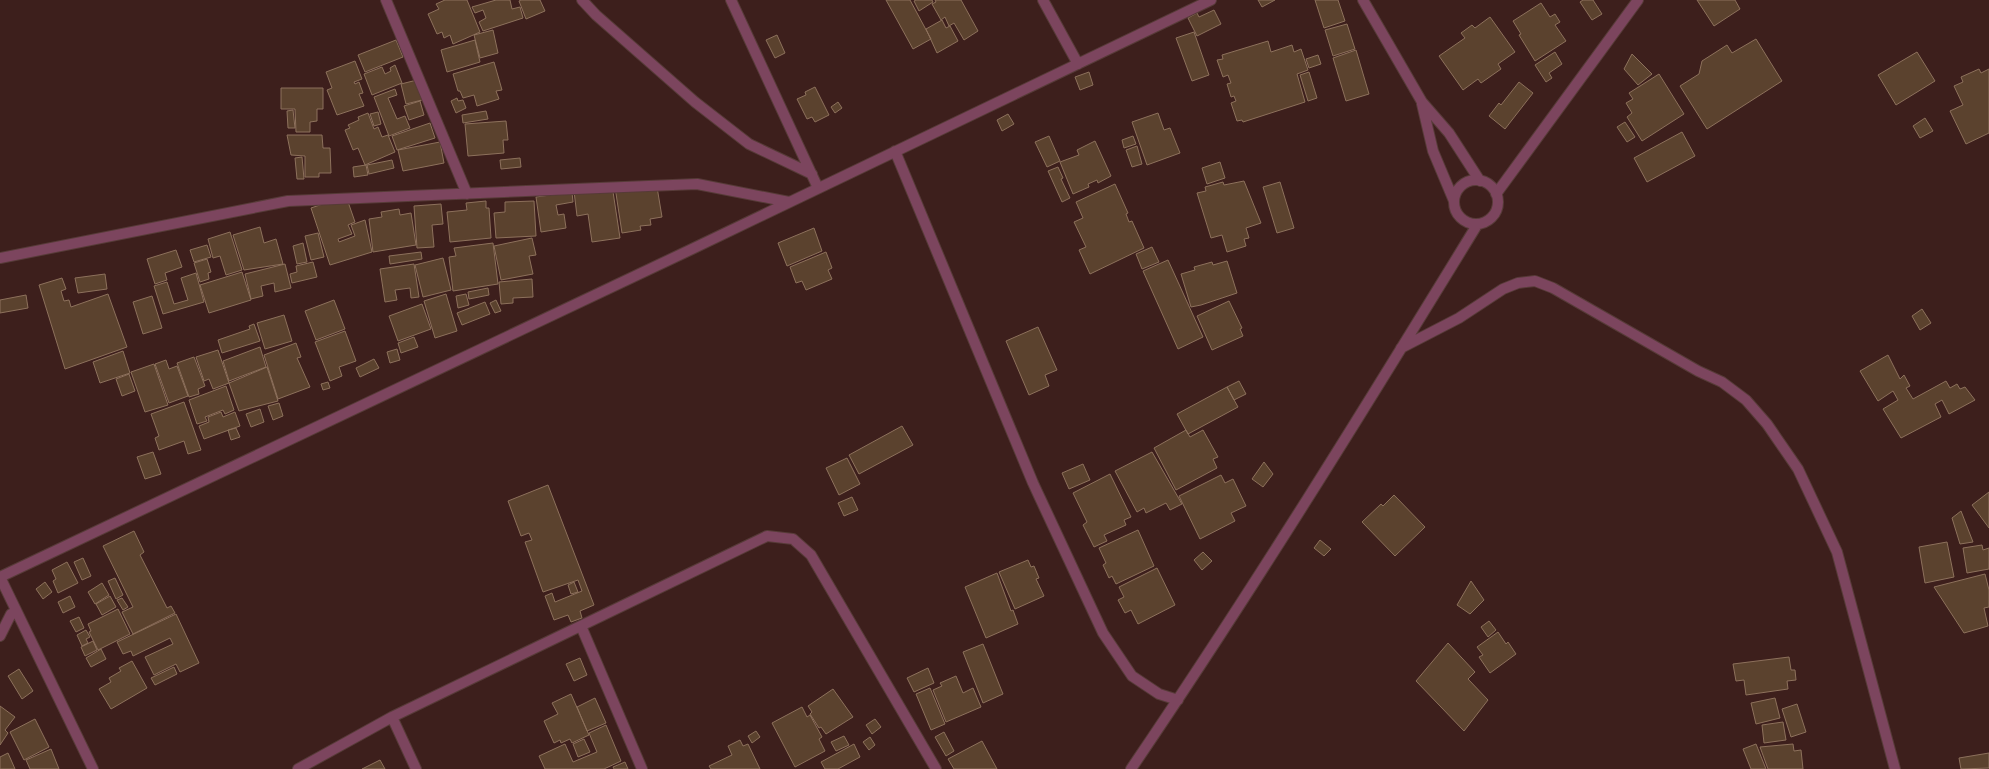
<svg xmlns="http://www.w3.org/2000/svg" width="1989" height="769" font-family="Overpass,sans-serif">
	<style>
		.building { fill: #5b422e; stroke: #8d715c }
		.lines { fill: none; stroke-linecap: round; stroke-linejoin: round }
		.minor-casing { stroke: #573b38; stroke-width: 12 }
		.minor { stroke: #7c455e; stroke-width: 10 }
	</style>
	<rect width="100%" height="100%" fill="#3d1f1c"/>
	<path class="building" d="M445,0h22l13,32 -27,12 -3,-9 -6,3 -2,-6 -5,2 -9,-20 11,-5 -3,-5z
		M496,0h14l2,9 8,-2 3,11 -40,13 -4,-9 7,-4 -3,-8 -8,3 -3,-6z
		M521,0h19l5,11 -19,8 -7,-18z
		M886,0h24l21,39 -18,10z
		M916,0h16l1,2 -14,9 -5,-10z
		M935,0h26l17,31 -14,9 -10,-17 -5,3 -4,-9 -4,3 -9,-16 4,-2z
		M1258,0h17l-13,7z
		M1315,0h23l7,21 -21,7z
		M1583,0h10l9,14 -10,6 -12,-18z
		M1697,0h38l5,9 -26,17z
		M1541,3l9,14 5,-3 5,8 -5,3 11,16 -31,20 -16,-26 2,-1 -8,-13z
		M1214,10l7,14 -24,12 -9,-18 9,-5 2,4z
		M1490,17l25,35 -17,12 3,5 -20,14 -3,-4 -15,11 -24,-34 26,-18 -4,-5 11,-8 3,3z
		M942,20l4,8 4,-2 8,15 -21,12 -11,-24z
		M1347,24l8,25 -22,7 -8,-26z
		M493,30l5,23 -18,5 -6,-23z
		M1194,32l15,43 -17,6 -16,-43z
		M777,35l8,18 -10,5 -9,-18z
		M1756,39l26,42 -75,48 -27,-43 19,-12 3,-13 25,-16 5,8z
		M396,40l7,17 -38,15 -7,-17z
		M475,40l5,22 -33,10 -6,-22z
		M1268,41l3,11 21,-7 2,7 7,-3 7,21 -11,4 8,28 -62,20 -1,-2 -5,1 -6,-18 5,-2 -2,-5 -3,1 -4,-13 4,-1 -3,-8 -5,2 -6,-17 6,-1 -1,-4z
		M1356,50l13,44 -23,7 -13,-43z
		M1555,52l7,12 -13,9 3,5 -6,4 -11,-17z
		M1917,52l18,29 -39,24 -18,-30z
		M1632,54l20,20 -14,11 -14,-16z
		M1318,55l3,9 -12,4 -3,-9z
		M355,61l7,18 -8,3 1,2 4,-2 4,11 -4,1 5,12 -27,9 -10,-25 5,-2 -6,-16z
		M494,62l8,28 -6,1 3,8 -22,7 -3,-11 -11,3 -3,-7h-2l-5,-17z
		M395,65l7,18 -30,12 -8,-21 18,-7 3,7 6,-3 -1,-3z
		M1979,69l2,4 8,-4v64l-23,11 -16,-33 13,-6 -9,-19 9,-4 -2,-5z
		M1089,72l4,13 -13,5 -5,-13z
		M1309,72l8,26 -9,3 -8,-26z
		M1659,74l25,40 -42,27 -15,-24 5,-4 -6,-10 7,-4 -4,-6z
		M421,79l5,20 -20,5 -5,-20z
		M1519,82l14,11 -28,36 -16,-13 10,-13 2,2z
		M815,87l14,28 -14,7 -3,-5 -5,2 -10,-20 9,-4 -1,-3z
		M281,88h42v21h-6v12l-7,1v10h-14l-1,-23h-14z
		M395,89l2,6 -9,3 9,21 8,-3 5,12 -21,8 -15,-39z
		M457,98l1,3 5,-1 3,8 -10,5 -5,-12z
		M420,101l4,14 -15,5 -5,-14z
		M838,102l4,6 -7,5 -4,-6z
		M293,110l2,18h-7l-1,-17z
		M486,111l2,8 -25,4 -1,-8z
		M378,112l3,12 -7,2 -4,-12z
		M368,113l6,16 4,-2 4,10 6,-2 7,17 -30,13 -7,-17 -5,2 -8,-20 5,-2 -2,-3 11,-5 -1,-3z
		M1158,113l6,17 6,-2 10,25 -33,12 -15,-43z
		M1008,114l6,10 -12,7 -5,-11z
		M1925,118l8,13 -13,7 -7,-12z
		M506,121l2,19h-5l1,13 -36,3 -3,-32z
		M1625,122l10,15 -8,5 -10,-15z
		M430,123l5,15 -38,12 -5,-14z
		M1682,132l13,24 -48,26 -13,-24z
		M287,135h35l1,13h7l1,25h-12v4h-14v-21l-14,-1z
		M1049,136l11,25 -13,6 -12,-25z
		M1133,136l3,8 -12,4 -2,-8z
		M1095,141l16,35 -13,7 -1,-3 -9,4 1,3 -16,7 -13,-32 19,-7 -2,-5z
		M440,142l4,21 -41,8 -5,-21z
		M1137,146l5,18 -10,3 -6,-17z
		M302,157l2,22h-7l-2,-21z
		M520,158l1,9 -20,2 -1,-9z
		M392,160l2,8 -25,6 -2,-9z
		M1220,162l5,16 -18,6 -5,-16z
		M366,165l2,10 -14,2 -1,-10z
		M1058,167l5,11 -2,1 9,19 -8,4 -14,-31z
		M656,181l6,36 -12,2 1,6 -11,1 1,4 -19,3 -7,-46z
		M1244,181l17,42 -15,5 3,10 -5,1 2,7 -19,6 -5,-17 -11,3 -14,-45 9,-2 -1,-4 18,-5 1,3z
		M1280,182l14,46 -17,5 -14,-46z
		M1115,184l13,29 -2,1 3,8 3,-1 12,27 -54,26 -11,-24 7,-3 -12,-25 9,-4 -7,-16z
		M612,185l8,53 -28,4 -4,-28 -11,2 -3,-25z
		M572,192l1,10 -17,3 2,10 6,-1 2,14 -25,4 -5,-35z
		M346,196l9,26 -7,3 4,9 -14,5 1,3 16,-6 -4,-11 14,-5 7,32 -42,13 -19,-57z
		M486,201v7h3l2,30 -41,4 -3,-30 20,-2 -1,-7z
		M534,201l2,35 -40,2 -2,-25 11,-1v-10z
		M441,204l2,20 -11,1 2,22 -17,1 -3,-42z
		M399,209l1,6 11,-2 5,32 -43,7 -4,-33 13,-2 -1,-5z
		M260,227l4,16 12,-4 7,25 -39,6 -11,-35z
		M814,228l8,23 -35,15 -9,-23z
		M230,232l12,38 -16,5 -6,-19 -7,2 -5,-19z
		M318,233l6,24 -13,3 -6,-24z
		M532,238l4,17 -7,1 4,18 -32,6 -7,-34z
		M303,243l4,19 -10,2 -4,-18z
		M493,243l5,41 -45,7 -4,-34 7,-1 -2,-8z
		M207,245l4,12 -17,5 -4,-12z
		M1152,247l7,15 -17,7 -6,-15z
		M176,250l6,17 -17,6 2,7 -12,4 -8,-25z
		M421,252l1,7 -32,5 -1,-8z
		M826,252l6,16 -4,2 4,9 -26,11 -4,-9 -6,2 -6,-16z
		M443,258l8,32 -28,7 -8,-32z
		M207,259l4,13 -3,1 1,6 -9,3 -6,-19z
		M1168,260l35,77 -25,12 -35,-78z
		M1227,261l10,32 -36,12 -10,2 -10,-33 14,-4 -1,-3 18,-5 1,3z
		M313,262l4,15 -25,6 -2,-9 7,-2 -1,-6z
		M285,264l6,24 -16,4 -1,-9 -13,3 2,10 -12,3 -6,-25z
		M414,264l5,33 -8,1 -1,-10 -15,2 2,10 -12,2 -5,-33z
		M242,272l9,28 -42,13 -9,-28z
		M196,273l8,29 -41,12 -9,-28 13,-4 7,22 14,-4 -7,-22z
		M105,274l2,15 -29,4 -3,-15z
		M62,278l4,11 -5,2 3,10 5,-1 2,7 37,-13 19,53 -62,22 -26,-84z
		M532,279l1,18 -20,1v5l-12,1 -2,-22z
		M488,288l1,7 -20,4 -1,-7z
		M446,294l11,37 -22,7 -11,-37z
		M466,294l3,11 -11,3 -2,-12z
		M26,295l2,13 -28,5v-13z
		M152,296l10,32 -19,6 -10,-32z
		M334,300l11,29 -29,11 -11,-29z
		M496,300l5,11 -6,2 -5,-10z
		M1229,301l13,27 -2,1 3,7 -31,14 -15,-34z
		M485,302l5,12 -28,11 -5,-12z
		M422,304l9,25 -33,12 -9,-25z
		M1922,309l9,14 -11,7 -8,-14z
		M284,315l8,26 -27,8 -8,-26z
		M254,324l6,17 -38,12 -4,-13 32,-11 -1,-3z
		M1038,327l19,43 -12,5 4,11 -20,9 -23,-54z
		M345,331l11,30 -17,6 3,9 -12,5 -15,-39z
		M414,337l4,10 -17,6 -3,-10z
		M296,343l5,14 -4,1 13,29 -32,12 -14,-44z
		M260,347l6,20 -37,14 -6,-20z
		M397,349l3,11 -10,3 -3,-11z
		M218,350l11,33 -16,6 -4,-10 -5,2 -8,-24z
		M123,351l7,22 -30,10 -7,-21z
		M1888,355l12,24 4,-4 6,11 -4,2 7,11 33,-18 4,7 7,-4 3,5 5,-2 10,13 -26,14 -7,-14 -7,4 6,13 -40,21 -18,-29 15,-9 -5,-9 -15,10 -18,-30z
		M194,357l11,29 -7,3 1,5 -10,3 -12,-34z
		M374,359l5,9 -19,9 -4,-9z
		M166,360l3,9 8,-3 11,30 -19,7 -14,-39z
		M154,364l14,41 -23,7 -14,-40z
		M267,367l11,34 -39,10 -10,-28z
		M129,374l6,17 -13,5 -6,-17z
		M1239,381l7,13 -12,6 -7,-13z
		M328,382l2,6 -7,2 -2,-6z
		M226,386l8,24 -9,4 -2,-4 -18,7 2,4 -10,3 -8,-24z
		M1227,387l11,20 -50,27 -11,-20z
		M184,402l17,48 -13,4 -4,-13 -25,9 -4,-12 4,-2 -8,-22z
		M279,403l4,13 -10,4 -5,-14z
		M260,409l4,13 -13,5 -5,-13z
		M221,412l2,5 12,-5 5,14 -36,13 -5,-13 10,-4 -1,-5z
		M902,426l11,19 -54,29 -10,-19z
		M236,428l4,9 -9,3 -3,-10z
		M1186,430l4,7 13,-7 15,27 -5,2 4,9 -41,22 -22,-42z
		M153,452l8,22 -16,5 -8,-22z
		M1152,452l30,52 -12,6 -4,-7 -20,10 -2,-5 -7,4 -22,-41z
		M847,458l13,26 -21,11 -13,-27z
		M1264,462l9,12 -10,13 -11,-8z
		M1083,464l7,16 -21,9 -7,-16z
		M1110,474l21,43 -7,3 2,5 -22,10 3,6 -13,6 -11,-22 4,-3 -14,-29z
		M1221,475l4,8 8,-4 13,27 -15,7 4,8 -35,18 -21,-43z
		M548,485l46,120 -14,6 2,7 -11,4 -3,-7 -14,5 -9,-24 7,-3 3,9 27,-11 -4,-11 -35,12 -18,-50 7,-2 -3,-7 -8,3 -13,-35z
		M1989,492v36l-17,-23z
		M1394,495l31,32 -30,29 -33,-34 19,-18 2,2z
		M852,497l6,13 -14,6 -6,-13z
		M1961,511l12,31 -13,2 -8,-26z
		M1138,530l16,36 -38,18 -4,-8 -3,2 -6,-13 3,-2 -7,-15z
		M134,531l10,21 -4,3 27,53 4,-2 4,7 -42,21 -11,-22 11,-5 -30,-61z
		M1320,540l11,9 -7,7 -10,-8z
		M1947,542l7,35 -29,6 -6,-36z
		M1982,545l1,5 6,-2v21l-22,4 -4,-25z
		M1203,552l9,9 -10,9 -8,-10z
		M83,558l8,18 -9,4 -8,-18z
		M1028,560l3,7 3,-1 5,12 -3,1 8,17 -29,13 -16,-37z
		M67,562l11,21 -20,10 -5,-12 3,-2 -4,-9z
		M1157,568l18,37 -37,19 -7,-14 -6,3 -7,-13 6,-3 -5,-10z
		M997,573l14,38 2,-1 5,14 -32,14 -21,-51z
		M1985,574l4,16v17l-5,1 4,18 -24,7 -30,-46z
		M115,578l8,17 -7,4 -8,-18z
		M1471,581l13,19 -14,14 -13,-9z
		M45,582l7,10 -9,7 -7,-10z
		M574,582l4,10 -7,2 -3,-9z
		M102,583l7,12 -14,9 -7,-12z
		M70,596l5,11 -12,6 -5,-11z
		M110,596l6,11 -14,8 -6,-11z
		M122,598l6,9 -5,3 -6,-10z
		M118,609l12,25 -32,16 -9,-18 2,-1 -3,-7z
		M176,614l23,49 -19,9 -4,-8 -22,11 -9,-18 28,-13 -3,-6 -37,18 -2,-5 -8,3 -6,-12z
		M79,617l5,11 -8,4 -6,-11z
		M1489,621l7,9 -8,7 -7,-10z
		M86,630l4,7 -4,2 2,4 -6,3 -5,-11z
		M1498,632l8,12 2,-2 8,12 -26,19 -11,-16 4,-2 -6,-8z
		M93,641l4,9 -12,6 -4,-9z
		M1448,643l27,29 -7,7 20,21 -24,31 -48,-50z
		M983,644l20,50 -20,9 -20,-51z
		M101,649l5,10 -15,8 -5,-9z
		M1789,657l2,13h4l1,10 -9,1 1,8 -42,6 -2,-15 -8,1 -3,-17z
		M580,658l7,17 -13,6 -8,-17z
		M132,661l15,27 -36,21 -12,-20 12,-7 -2,-4 12,-7 -2,-3z
		M174,667l3,7 -22,11 -4,-7z
		M928,668l6,15 -20,9 -7,-14z
		M19,669l14,22 -11,8 -14,-23z
		M956,676l7,17 10,-5 8,19 -35,15 -13,-32 9,-4 -2,-3z
		M930,688l15,36 -14,6 -15,-36z
		M833,689l20,28 -27,17 -5,-7 -2,1 -9,-14 2,-2 -4,-6z
		M571,694l18,41 -17,8 -2,-4 -9,4 -1,-3 -6,3 -10,-22 14,-7 -6,-11z
		M595,698l11,25 -19,8 -10,-24z
		M1775,698l5,20 -24,6 -5,-21z
		M1797,704l9,28 -15,5 -9,-28z
		M0,706l15,11 -10,13 3,3 -8,12z
		M802,707l5,10 3,-2 12,22 -3,2 6,12 -30,16 -23,-44z
		M35,719l14,28 -25,13 -14,-28z
		M875,719l6,8 -9,7 -6,-9z
		M1783,722l3,18 -22,3 -2,-18z
		M606,725l15,36 -17,8h-59l-6,-13 26,-12 8,18 24,-10 -8,-19z
		M756,731l4,6 -8,6 -4,-7z
		M944,732l10,19 -8,5 -11,-19z
		M844,736l5,9 -13,6 -5,-9z
		M870,737l5,8 -6,5 -6,-8z
		M584,739l6,13 -12,5 -5,-13z
		M740,740l3,6 5,-2 12,25h-49l-2,-3 23,-11 -4,-9z
		M982,741l15,28h-43l-6,-10z
		M854,744l6,13 -22,12h-13l-4,-7z
		M1756,744l10,25h-15l-8,-20z
		M1793,744l1,7 7,-1 2,19h-35l-8,-22z
		M51,749l8,20h-29l-4,-9z
		M8,753l7,16h-15v-12z
		M1989,753v15l-28,1 -2,-11z
		M380,760l5,9h-23z
		M625,762l3,7h-14l-1,-2z"/>
	<g class="lines">
		<g class="minor-casing">
			<path id="minor" d="M386,0l81,194
				M582,0l14,15 99,87 54,42 63,30
				M731,0l87,188
				M1043,0l35,64
				M1363,0l59,102 27,31 31,48
				M1422,104l11,47 21,50
				M895,151l138,332 70,150 29,43 27,18 19,6
				M1454 202a22 22 0 1 1 44 0a22 22 0 1 1-44 0Z
				M1496,194l142,-194
				M0,258l288,-57 409,-17 92,18
				M1401,348l58,-30 44,-29 15,-6 17,-2 18,7 145,83 24,11 24,18 21,24 31,45 39,83 58,217
				M0,577l692,-328 519,-249
				M0,577l93,192
				M581,626l61,143
				M0,636l11,-22
				M392,717l24,52
				M298,769l94,-52 375,-181 26,3 18,16 125,214
				M1131,769c121,-178 234,-361 346,-544"/>
		</g>
		<use href="#minor" class="minor"/>
	</g>
</svg>
